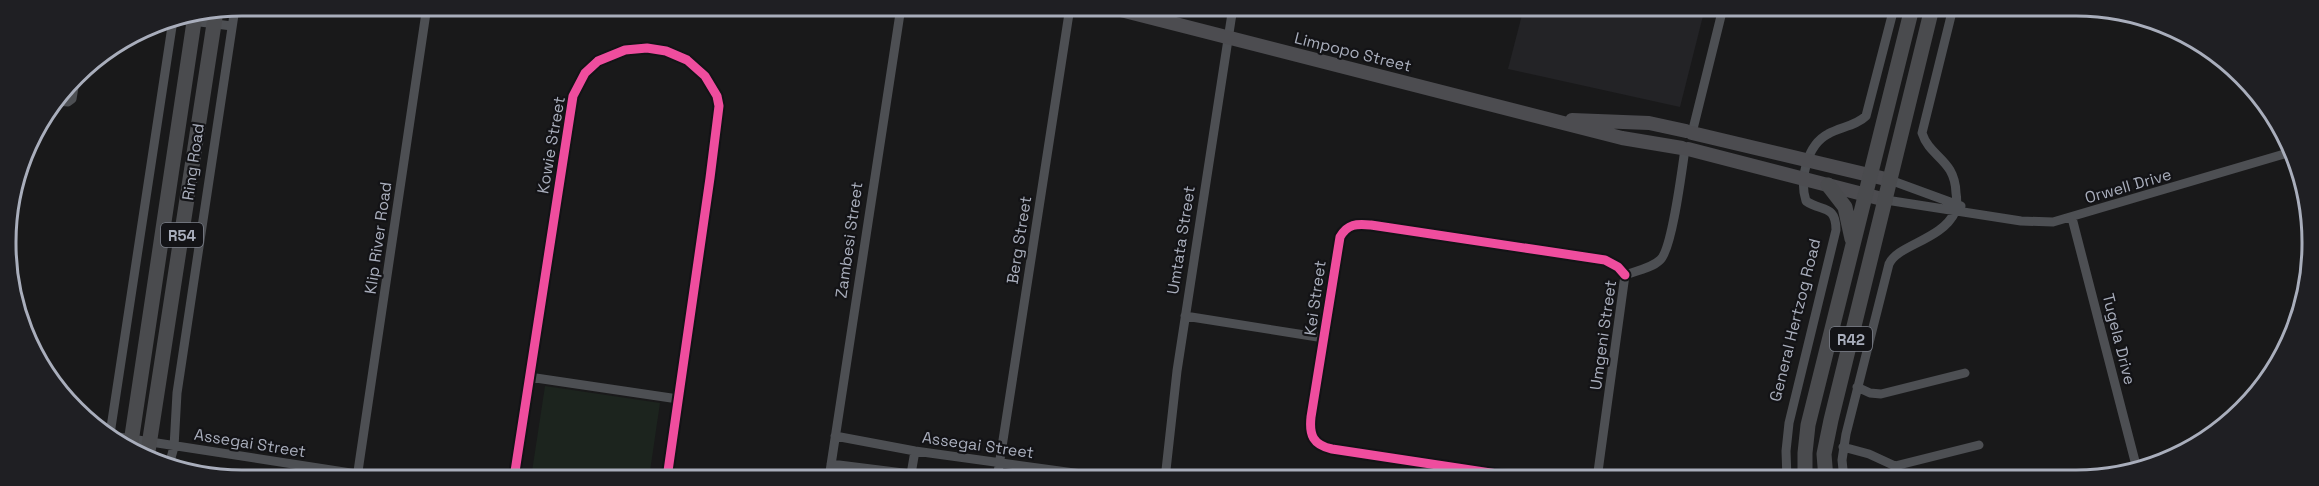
<svg xmlns="http://www.w3.org/2000/svg" width="2319" height="486" font-family="'Space Grotesk',sans-serif">
	<style>
		.built { fill: #232326 }
		.green { fill: #1c241e }
		.lines { fill: none; stroke-linecap: round; stroke-linejoin: round }
		.street { stroke: #4d4f53; stroke-width: 9 }
		.secondary { stroke: #4c4c50; stroke-width: 14 }
		.primary { stroke: #4a4b4e; stroke-width: 15 }
		.cycleway-casing { stroke: #131316; stroke-width: 13 }
		.cycleway { stroke: #ef4d9e; stroke-width: 9 }
		.labels { text-anchor: middle; dominant-baseline: central; stroke-width: 4.5; stroke-linejoin: round; paint-order: stroke }
		.shield { fill: #131316; stroke: #7c808a; stroke-width: 1.5 }
		.shield-label { font-size: 15px; font-weight: bold; fill: #a9aebc }
		.street-label { font-size: 16px; fill: #a9aebc; stroke: #131316 }
		.rim { fill: none; stroke: #a9aebc; stroke-width: 3 }
	</style>
	<rect width="100%" height="100%" fill="#19191a"/>
	<path class="built" d="M1524,7l181,1 -25,99 -172,-38z"/>
	<path class="green" d="M545,386l115,17 -11,75h-118z"/>
	<g class="lines">
		<path class="street" d="M176,19l56,7
			M57,101l11,1 4,-3 4,-24
			M1692,133l31,-125
			M1890,180l71,26
			M1886,200l135,21 32,1 238,-70
			M2072,218l65,251
			M1185,316l139,22
			M529,377l149,22
			M1857,387l13,6 11,1 84,-21
			M110,434l63,-414
			M112,436l271,42
			M835,436l80,15 203,28
			M1843,447l26,7 26,12 84,-21
			M831,464l80,10 19,5
			M169,465l5,-18 3,-54 58,-385
			M911,474l4,-23
			M357,478l70,-472
			M514,478l59,-382 12,-23 13,-12 27,-11 22,-2 19,3 21,9 18,16 12,20 2,10 -9,72 -43,300
			M829,478l72,-471
			M997,479l73,-472
			M1165,479l12,-108 56,-364
			M1530,479l-198,-30c-19,-4 -23,-14 -21,-32l29,-180c8,-14 17,-13 31,-12l234,35 13,7 7,8
			M1597,479l28,-204c11,-4 27,-7 35,-15 12,-10 22,-91 25,-111
			M1787,479l-1,-28 3,-28 47,-193c0,-26 -15,-18 -30,-29 -7,-22 1,-56 22,-67 12,-7 28,-8 38,-18l28,-108
			M1844,479l-2,-19 4,-26 43,-170c8,-19 53,-24 66,-52 2,-6 2,-13 1,-19 -1,-34 -26,-35 -34,-60l31,-125"/>
		<path class="secondary" d="M1109,7l513,131 60,10
			M1572,120l77,3 37,8
			M1692,133l198,47
			M1688,149l198,51"/>
		<path class="primary" d="M1828,185l17,22 7,32
			M130,449l65,-434
			M147,458l69,-447
			M1805,479v-26l3,-28 104,-417
			M1826,479l-2,-25 7,-34 101,-412"/>
		<g class="cycleway-casing">
			<path id="cycleway" d="M514,478l59,-382 12,-23 13,-12 27,-11 22,-2 19,3 21,9 18,16 12,20 2,10 -9,72 -43,300
				M1530,479l-198,-30c-19,-4 -23,-14 -21,-32l29,-180c8,-14 17,-13 31,-12l234,35 13,7 7,8"/>
		</g>
		<use href="#cycleway" class="cycleway"/>
	</g>
	<g class="labels">
		<g class="shield">
			<rect x="161" y="223" width="42" height="24" rx="4.5"/>
			<rect x="1830" y="327" width="42" height="24" rx="4.5"/>
		</g>
		<g class="shield-label">
			<text x="182" y="235">R54</text>
			<text x="1851" y="339">R42</text>
		</g>
		<g class="street-label">
			<text transform="translate(1353 52) rotate(14)">Limpopo Street</text>
			<text transform="translate(551 145) rotate(-80)">Kowie Street</text>
			<text transform="translate(193 162) rotate(-82)">Ring Road</text>
			<text transform="translate(2128 186) rotate(-16)">Orwell Drive</text>
			<text transform="translate(378 238) rotate(-82)">Klip River Road</text>
			<text transform="translate(849 240) rotate(-82)">Zambesi Street</text>
			<text transform="translate(1019 240) rotate(-81)">Berg Street</text>
			<text transform="translate(1181 240) rotate(-81)">Umtata Street</text>
			<text transform="translate(1315 298) rotate(-82)">Kei Street</text>
			<text transform="translate(1795 320) rotate(-76)">General Hertzog Road</text>
			<text transform="translate(1603 335) rotate(-82)">Umgeni Street</text>
			<text transform="translate(2119 339) rotate(76)">Tugela Drive</text>
			<text transform="translate(250 443) rotate(9)">Assegai Street</text>
			<text transform="translate(978 445) rotate(8)">Assegai Street</text>
		</g>
	</g>
	<path d="M0 0H2319V486H0ZM242 16H2076A226 226 0 0 1 2302 242V244A226 226 0 0 1 2076 470H242A226 226 0 0 1 16 244V242A226 226 0 0 1 242 16Z" fill="#1f1f23" fill-rule="evenodd"/>
	<path class="rim" d="M242 16H2076A226 226 0 0 1 2302 242V244A226 226 0 0 1 2076 470H242A226 226 0 0 1 16 244V242A226 226 0 0 1 242 16Z"/>
</svg>
